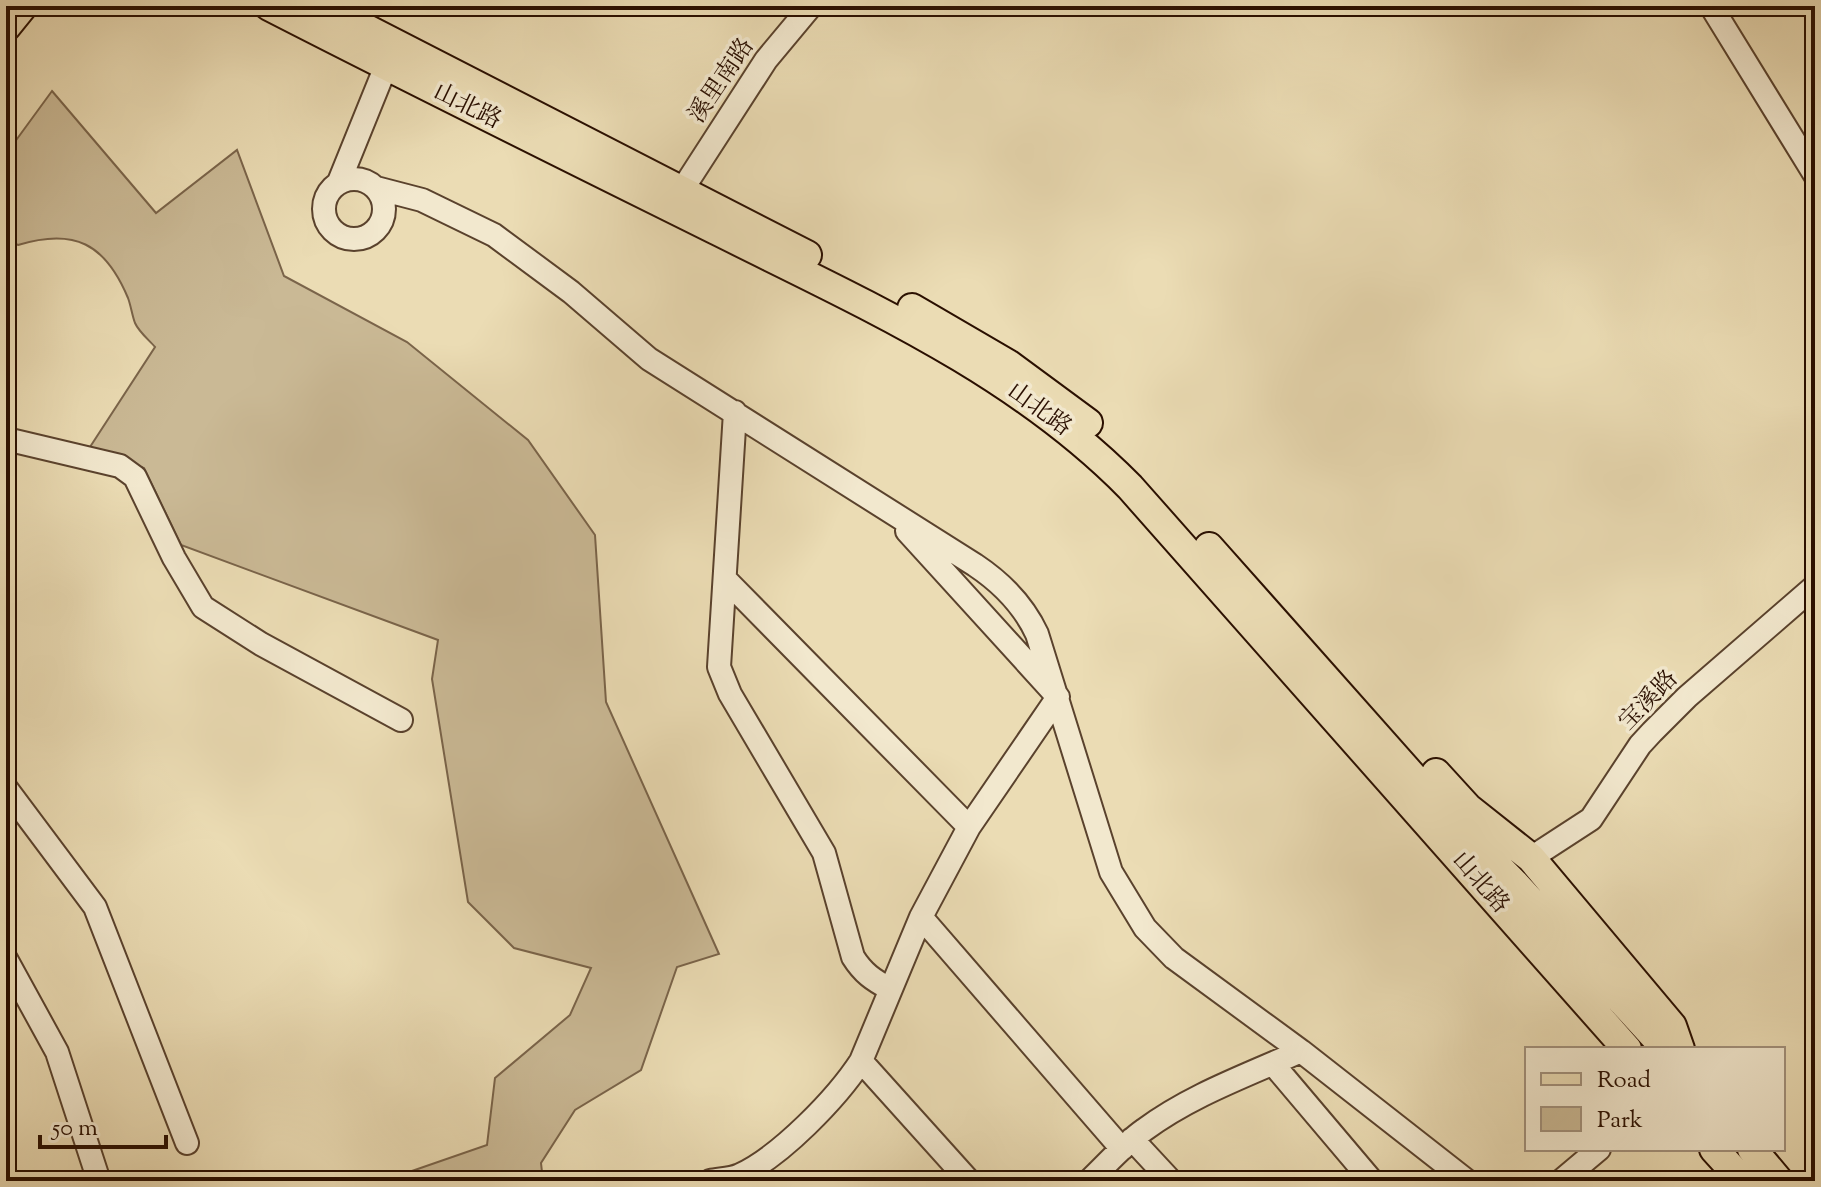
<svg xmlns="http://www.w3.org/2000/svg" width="1821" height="1187" font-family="'Sorts Mill Goudy','Noto Serif SC',serif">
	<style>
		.green { fill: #cab995; stroke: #7a644a; stroke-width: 2 }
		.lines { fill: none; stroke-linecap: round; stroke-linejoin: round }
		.minor-casing { stroke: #5a422d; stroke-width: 26 }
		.major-casing { stroke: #2a0f00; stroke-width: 32 }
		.minor { stroke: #f2e8ce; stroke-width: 22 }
		.major { stroke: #ebdcb4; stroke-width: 28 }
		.labels { text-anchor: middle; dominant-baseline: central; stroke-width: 7; stroke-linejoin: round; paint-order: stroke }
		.street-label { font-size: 24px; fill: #2a0f00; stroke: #f2e8ce }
	</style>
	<rect width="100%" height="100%" fill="#ebdcb4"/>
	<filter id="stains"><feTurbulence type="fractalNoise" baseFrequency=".0025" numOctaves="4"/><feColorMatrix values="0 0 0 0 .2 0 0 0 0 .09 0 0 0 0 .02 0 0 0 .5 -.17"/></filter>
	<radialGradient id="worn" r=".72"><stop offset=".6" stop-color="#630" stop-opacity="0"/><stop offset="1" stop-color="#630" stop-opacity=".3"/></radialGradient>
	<path class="green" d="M52,91l104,122 81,-63 47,126 123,66 121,98 67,95 11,167 113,252 -42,13 -36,103 -66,40 -34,53 2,18h-160l104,-36 8,-67 75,-63 21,-47 -77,-20 -46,-46 -36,-223 6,-39 -257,-95 -37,-77 -54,-21 65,-100c-6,-7 -16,-15 -20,-24 -3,-8 -4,-17 -7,-25 -23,-55 -54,-70 -110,-53l-8,-5 -4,3v-89z"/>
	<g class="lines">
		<g class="minor-casing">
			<path id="minor" d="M1711,6l104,169
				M324 209a30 30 0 1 1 60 0a30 30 0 1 1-60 0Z
				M339,182l47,-116
				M376,188l46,12 72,35 77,57 78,67 326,206c27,18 48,39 62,69l74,238 34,56 29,30 127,93 166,130
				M682,190l84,-130 45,-54
				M735,412l-16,255 11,27 94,159 29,104c10,16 20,23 37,32
				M6,439l114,27 15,11 39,81 29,49 58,37 140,76
				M725,579l244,248
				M6,788l89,119 92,236
				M1531,858l60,-39 49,-74 12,-13 35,-35 128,-111
				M921,917l201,232
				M6,959l51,93 42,129
				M861,1061l108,120
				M1273,1064l99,117
				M1132,1139l39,42
				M6,1180v1
				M710,1181c10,-2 22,-2 30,-6 41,-19 97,-77 121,-114l60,-144 48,-90 89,-130 -151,-166
				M1089,1181c18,-17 35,-37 55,-51 47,-35 104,-55 157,-79
				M1561,1181l38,-32"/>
		</g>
		<g class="major-casing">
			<path id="major" d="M269,6c150,77 300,151 451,226 144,72 296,139 410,255l497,562
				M322,6l485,249
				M6,27l17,-21
				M912,308l96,56 80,59
				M1209,547l237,267 68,69 152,166
				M1436,773l32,35 63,50 141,168 8,23
				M1714,1149l29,32
				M1752,1149l27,32"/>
		</g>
		<use href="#minor" class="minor"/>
		<use href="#major" class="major"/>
	</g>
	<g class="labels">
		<g class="street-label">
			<text transform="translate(722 81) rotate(-56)">溪里南路</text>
			<text transform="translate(467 107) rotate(26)">山北路</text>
			<text transform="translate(1039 410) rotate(36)">山北路</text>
			<text transform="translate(1649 701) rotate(-46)">宝溪路</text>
			<text transform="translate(1480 883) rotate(49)">山北路</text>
		</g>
	</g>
	<rect width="1821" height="1187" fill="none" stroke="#ebdcb4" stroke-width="32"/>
	<rect x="8" y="8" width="1805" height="1171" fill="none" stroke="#2a0f00" stroke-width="4"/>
	<rect x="16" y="16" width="1789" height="1155" fill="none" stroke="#2a0f00" stroke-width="2"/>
	<rect x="1525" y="1047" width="260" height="104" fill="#f2e8ce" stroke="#a2917c" stroke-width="2"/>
	<rect x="1541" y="1073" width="40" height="12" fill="#ebdcb4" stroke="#a2917c" stroke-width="2"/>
	<text x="1597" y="1087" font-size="24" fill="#2a0f00">Road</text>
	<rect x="1541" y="1107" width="40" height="24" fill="#cab995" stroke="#a2917c" stroke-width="2"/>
	<text x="1597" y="1127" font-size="24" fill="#2a0f00">Park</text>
	<path d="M40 1135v12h126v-12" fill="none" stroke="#2a0f00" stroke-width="4"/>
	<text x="52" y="1135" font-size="24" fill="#2a0f00" stroke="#f2e8ce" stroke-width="6" paint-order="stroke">50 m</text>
	<rect width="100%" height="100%" filter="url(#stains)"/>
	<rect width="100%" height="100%" fill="url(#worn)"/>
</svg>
